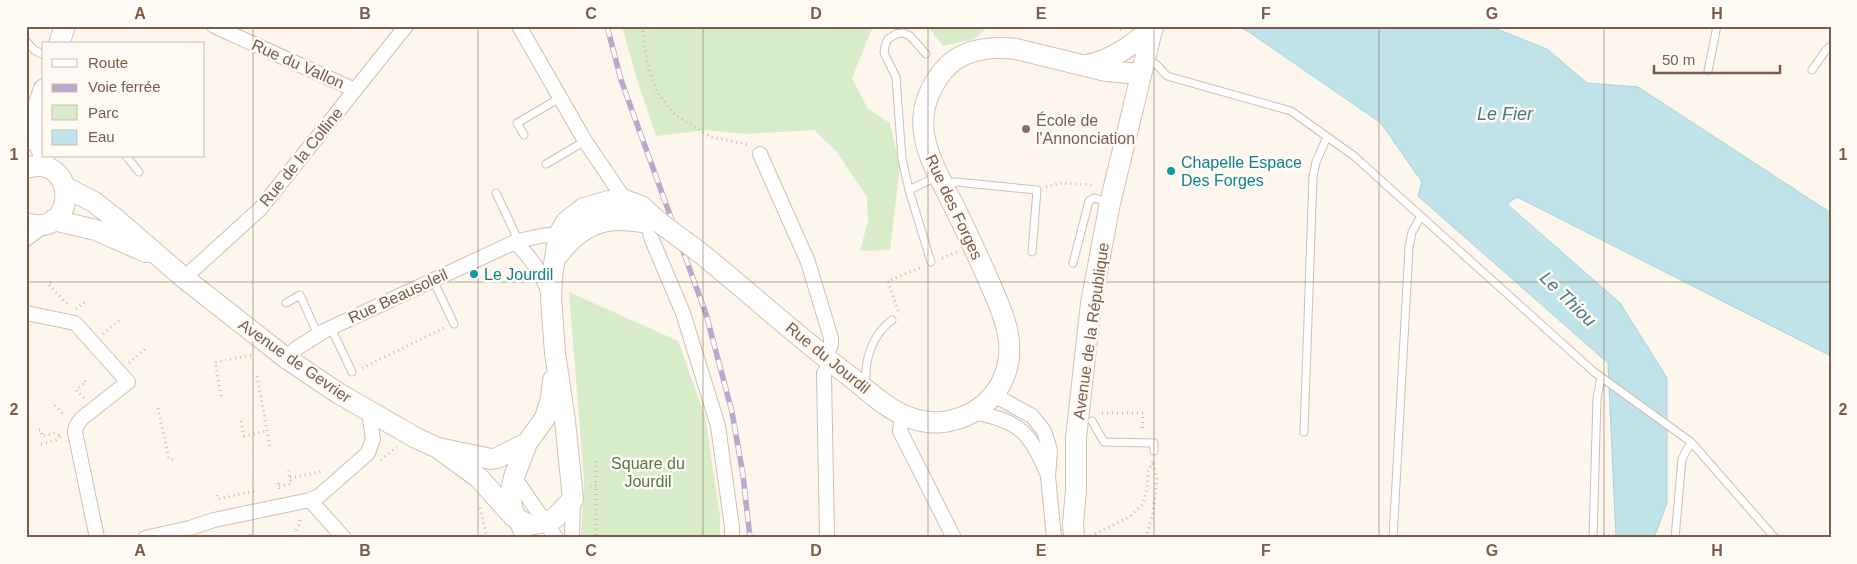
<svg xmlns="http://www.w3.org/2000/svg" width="1857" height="564" font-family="Helvetica,sans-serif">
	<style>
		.green { fill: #d8ecc9 }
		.water { fill: #bfe3e8; stroke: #a5d3da }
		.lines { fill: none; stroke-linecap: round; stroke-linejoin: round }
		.lane-casing { stroke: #d1beb0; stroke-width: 9 }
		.street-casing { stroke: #d1beb0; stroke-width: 16 }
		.secondary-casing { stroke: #d6c0b0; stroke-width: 22 }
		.path { stroke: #d9b8a5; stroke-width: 3; stroke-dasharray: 1 4; stroke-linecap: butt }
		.lane { stroke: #fff; stroke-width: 7 }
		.street { stroke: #fff; stroke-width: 14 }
		.secondary { stroke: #fff; stroke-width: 20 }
		.rail-casing { stroke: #b9a8c9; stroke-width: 5.5 }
		.rail { stroke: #fffaf3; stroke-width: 4; stroke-dasharray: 11; stroke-linecap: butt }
		.secondary-bridge-casing { stroke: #d6c0b0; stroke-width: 22; stroke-linecap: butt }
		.secondary-bridge { stroke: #fff; stroke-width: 20 }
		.grid { fill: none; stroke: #7a5c4d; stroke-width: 1; stroke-opacity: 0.55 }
		.education-dot { fill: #8d6e63; stroke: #fffaf3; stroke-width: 2 }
		.culture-dot { fill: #0f9aa8; stroke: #fffaf3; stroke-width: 2 }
		.labels { text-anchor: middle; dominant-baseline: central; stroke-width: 5; stroke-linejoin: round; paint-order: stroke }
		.street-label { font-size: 16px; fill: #7a5c4d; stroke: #fffaf3 }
		.education-label { font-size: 16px; fill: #785e54; stroke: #fffaf3; text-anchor: start }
		.culture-label { font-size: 16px; fill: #0d838f; stroke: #fffaf3; text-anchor: start }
		.park-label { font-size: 16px; fill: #537a41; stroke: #fffaf3 }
		.water-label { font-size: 18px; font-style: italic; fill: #437c86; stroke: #fffaf3 }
		.neatline { fill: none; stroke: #7a5c4d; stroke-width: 2 }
		.grid-label { font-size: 16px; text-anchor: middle; font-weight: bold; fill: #7a5c4d }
	</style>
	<rect width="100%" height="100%" fill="#fdf6ec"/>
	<path class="green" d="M622,26h254l-5,5 -19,47 16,31 22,14 10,44 -10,83 -30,1 8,-30 -1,-24 -31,-46 -22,-21 -68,4 -41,-4 -49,6 -18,-53z
		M926,26h63l-15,13 -31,7 -12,-16z
		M569,292l109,49 27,75 15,100v22h-139l3,-59z"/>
	<path class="water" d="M1238,26h251l58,23 40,34 51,4 193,126v143l-314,-159 -10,7 113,99 47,75v125l-13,35h-38l-8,-175 -190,-167 4,-14 -41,-59 -132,-91z"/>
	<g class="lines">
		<g class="lane-casing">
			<path id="lane" d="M26,41l8,9 10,5
				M926,54l-16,-18 -7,-3 -7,1 -8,5 -3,7 -1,7 12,24 6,82 7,31 22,72
				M1147,61l9,3 11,12 124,35 63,45 240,216 97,70 84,96
				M1812,70l14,-20 5,-4
				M1708,71l9,-45
				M524,135l-7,-12 43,-25
				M126,156l13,16
				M546,164l39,-23
				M945,184l11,-2 81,8 -5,62
				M909,190l29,-14
				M496,193l19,40v9
				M1073,263l16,-62 5,-3 14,4
				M433,280l21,44
				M286,303l14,-8 18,40
				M331,328l21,44
				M866,385c-2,-25 6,-50 26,-65
				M1092,421l12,21 50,1v8
				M1304,432l9,-255 3,-15 11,-25
				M1393,538l16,-290 3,-16 9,-16
				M1593,538l4,-139 4,-22
				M1675,538l7,-79 9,-17"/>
		</g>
		<g class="street-casing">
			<path id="street" d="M214,26l141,64
				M519,26l66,115 40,59 -1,5
				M760,154l48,108 23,76v7l-7,12
				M649,216l-1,8 4,16 31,73 35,113 14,101v11
				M26,239l20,-15
				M515,242c17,17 25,29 34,51
				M184,278l76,-69 146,-183
				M26,313l49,10 53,59 -47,37 -5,8 -1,5 22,106
				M286,358l11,-10 27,-17 191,-89c17,-4 34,-10 51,-6
				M994,395l38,21 12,15 6,19 -2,26 6,62
				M974,412c46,10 55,19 73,61
				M902,415l-2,16 54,107
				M514,477l42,61
				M310,500l34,38
				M514,517l10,21
				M145,538l45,-10 24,-8 96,-20 9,-4 49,-43 5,-14 -4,-27
				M572,538l1,-39
				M827,538l-3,-165 7,-10"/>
		</g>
		<g class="secondary-casing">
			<path id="secondary" d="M59,44l6,-18
				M1086,65c26,-4 47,-21 67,-37
				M36,118l-1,15 9,23
				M26,140l18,-51
				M26,168c53,-16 52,72 0,55
				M65,187l29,15 23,18 67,58 102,80 52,35 78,45 22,10 41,30 35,39 15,8 17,-3 9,-4 18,-19 -8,-78 -10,-68 -4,-55 1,-22 7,-42 7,-12 18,-14 25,-7 16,-1 16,6 19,17
				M53,220l43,10 50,22
				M698,251c52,42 101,87 154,127 18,15 36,32 59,40 36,13 78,-5 93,-41 13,-32 0,-62 -13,-91 -11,-26 -23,-51 -35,-76 -24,-48 -53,-89 -13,-139 18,-22 46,-25 73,-22l90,22 34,3
				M558,255c15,-19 32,-34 59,-35 14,-1 29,4 43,3
				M443,449l48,10 6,-1 30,-15 18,-25 6,-20 2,-18
				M514,517l-4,-21 4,-19 13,-34
				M1074,538l-1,-15 3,-32v-53l15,-135 19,-100 43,-177"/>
		</g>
		<path class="path" d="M642,26l5,36 10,30 18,23 36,22 40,8
			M1111,26l10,4
			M1046,187l14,-4 34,2
			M942,258l15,-6
			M51,282l-3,2 21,22
			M76,309l10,-8
			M898,311l-10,-30 34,-14
			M103,334l17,-14
			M129,363l16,-14
			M362,368l82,-40
			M257,376l13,71
			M221,396l-6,-34 37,-7
			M84,398l-8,-8 10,-8 -2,-2
			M55,405l10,11
			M158,408l11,51 7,1
			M1102,413h41l-1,19
			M241,421l3,15 23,-5
			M39,430h2l1,6 13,-3 5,3
			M41,444l15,-4 6,-5
			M381,460l16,-13
			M596,461v24
			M290,478l34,-7
			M278,483l2,9
			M279,486l12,-2 -3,-17
			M590,486l6,-1v53
			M217,495l1,4 37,-8 -1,-3
			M480,508l7,30
			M296,530l4,-7v-4l-3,1
			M250,534l1,4
			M1095,534l34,-17 14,-13 4,-16 1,-16 5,-11
			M1603,535l40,3
			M1146,538l7,-26 4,-33 -4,-16"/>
		<use href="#lane" class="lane"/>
		<use href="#street" class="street"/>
		<use href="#secondary" class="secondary"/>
		<g class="rail-casing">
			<path id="rail" d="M607,26l14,54 85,234 26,98 11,63 7,63"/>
		</g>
		<use href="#rail" class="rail"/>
		<g class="secondary-bridge-casing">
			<path id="secondary-bridge" d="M660,223l38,28"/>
		</g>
		<use href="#secondary-bridge" class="secondary-bridge"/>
	</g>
	<path class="grid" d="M253,26v512M478,26v512M703,26v512M928,26v512M1154,26v512M1379,26v512M1604,26v512M26,282h1805"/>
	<circle class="education-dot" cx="1026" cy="129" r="5"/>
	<g class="culture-dot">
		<circle cx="1171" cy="171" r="5"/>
		<circle cx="474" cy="274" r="5"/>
	</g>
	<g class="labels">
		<g class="street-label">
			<text transform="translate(298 64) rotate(24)">Rue du Vallon</text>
			<text transform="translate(301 157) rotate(-51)">Rue de la Colline</text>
			<text transform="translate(954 207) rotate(65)">Rue des Forges</text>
			<text transform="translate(398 296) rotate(-25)">Rue Beausoleil</text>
			<text transform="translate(1091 331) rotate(-82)">Avenue de la République</text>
			<text transform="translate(828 358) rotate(39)">Rue du Jourdil</text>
			<text transform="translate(295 361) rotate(35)">Avenue de Gevrier</text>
		</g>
		<g class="education-label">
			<text x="1036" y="120">École de<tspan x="1036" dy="18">l'Annonciation</tspan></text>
		</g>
		<g class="culture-label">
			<text x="1181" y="162">Chapelle Espace<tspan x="1181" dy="18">Des Forges</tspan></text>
			<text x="484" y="274">Le Jourdil</text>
		</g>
		<g class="park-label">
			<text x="648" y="463">Square du<tspan x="648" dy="18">Jourdil</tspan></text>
		</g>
		<g class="water-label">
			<text x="1505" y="114">Le Fier</text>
			<text transform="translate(1568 299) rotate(44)">Le Thiou</text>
		</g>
	</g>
	<rect width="1857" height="564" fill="none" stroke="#fffaf3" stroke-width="55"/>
	<rect x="42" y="42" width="162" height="115" fill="#fffaf3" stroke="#cabbb1"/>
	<rect x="52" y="59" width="25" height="8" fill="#ffffff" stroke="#cabbb1"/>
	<text x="88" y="68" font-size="15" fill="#7a5c4d">Route</text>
	<rect x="52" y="84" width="25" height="8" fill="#b9a8c9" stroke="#cabbb1"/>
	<text x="88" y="92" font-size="15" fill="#7a5c4d">Voie ferrée</text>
	<rect x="52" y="105" width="25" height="15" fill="#d8ecc9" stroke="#cabbb1"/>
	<text x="88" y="118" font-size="15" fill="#7a5c4d">Parc</text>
	<rect x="52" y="130" width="25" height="15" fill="#bfe3e8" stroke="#cabbb1"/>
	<text x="88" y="142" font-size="15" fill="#7a5c4d">Eau</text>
	<path d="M1654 65v8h126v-8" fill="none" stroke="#7a5c4d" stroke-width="2.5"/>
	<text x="1662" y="65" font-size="15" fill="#7a5c4d" stroke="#fffaf3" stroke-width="4" paint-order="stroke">50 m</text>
	<rect x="28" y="28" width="1802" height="508" class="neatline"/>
	<g class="grid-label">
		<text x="140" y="19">A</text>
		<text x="365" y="19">B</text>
		<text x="591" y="19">C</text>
		<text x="816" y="19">D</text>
		<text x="1041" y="19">E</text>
		<text x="1266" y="19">F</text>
		<text x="1492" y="19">G</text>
		<text x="1717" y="19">H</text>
		<text x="14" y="160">1</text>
		<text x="1843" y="160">1</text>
		<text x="14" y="415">2</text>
		<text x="1843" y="415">2</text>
		<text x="140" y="556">A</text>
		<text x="365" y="556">B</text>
		<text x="591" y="556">C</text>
		<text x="816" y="556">D</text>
		<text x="1041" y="556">E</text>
		<text x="1266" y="556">F</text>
		<text x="1492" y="556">G</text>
		<text x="1717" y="556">H</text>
	</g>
</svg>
